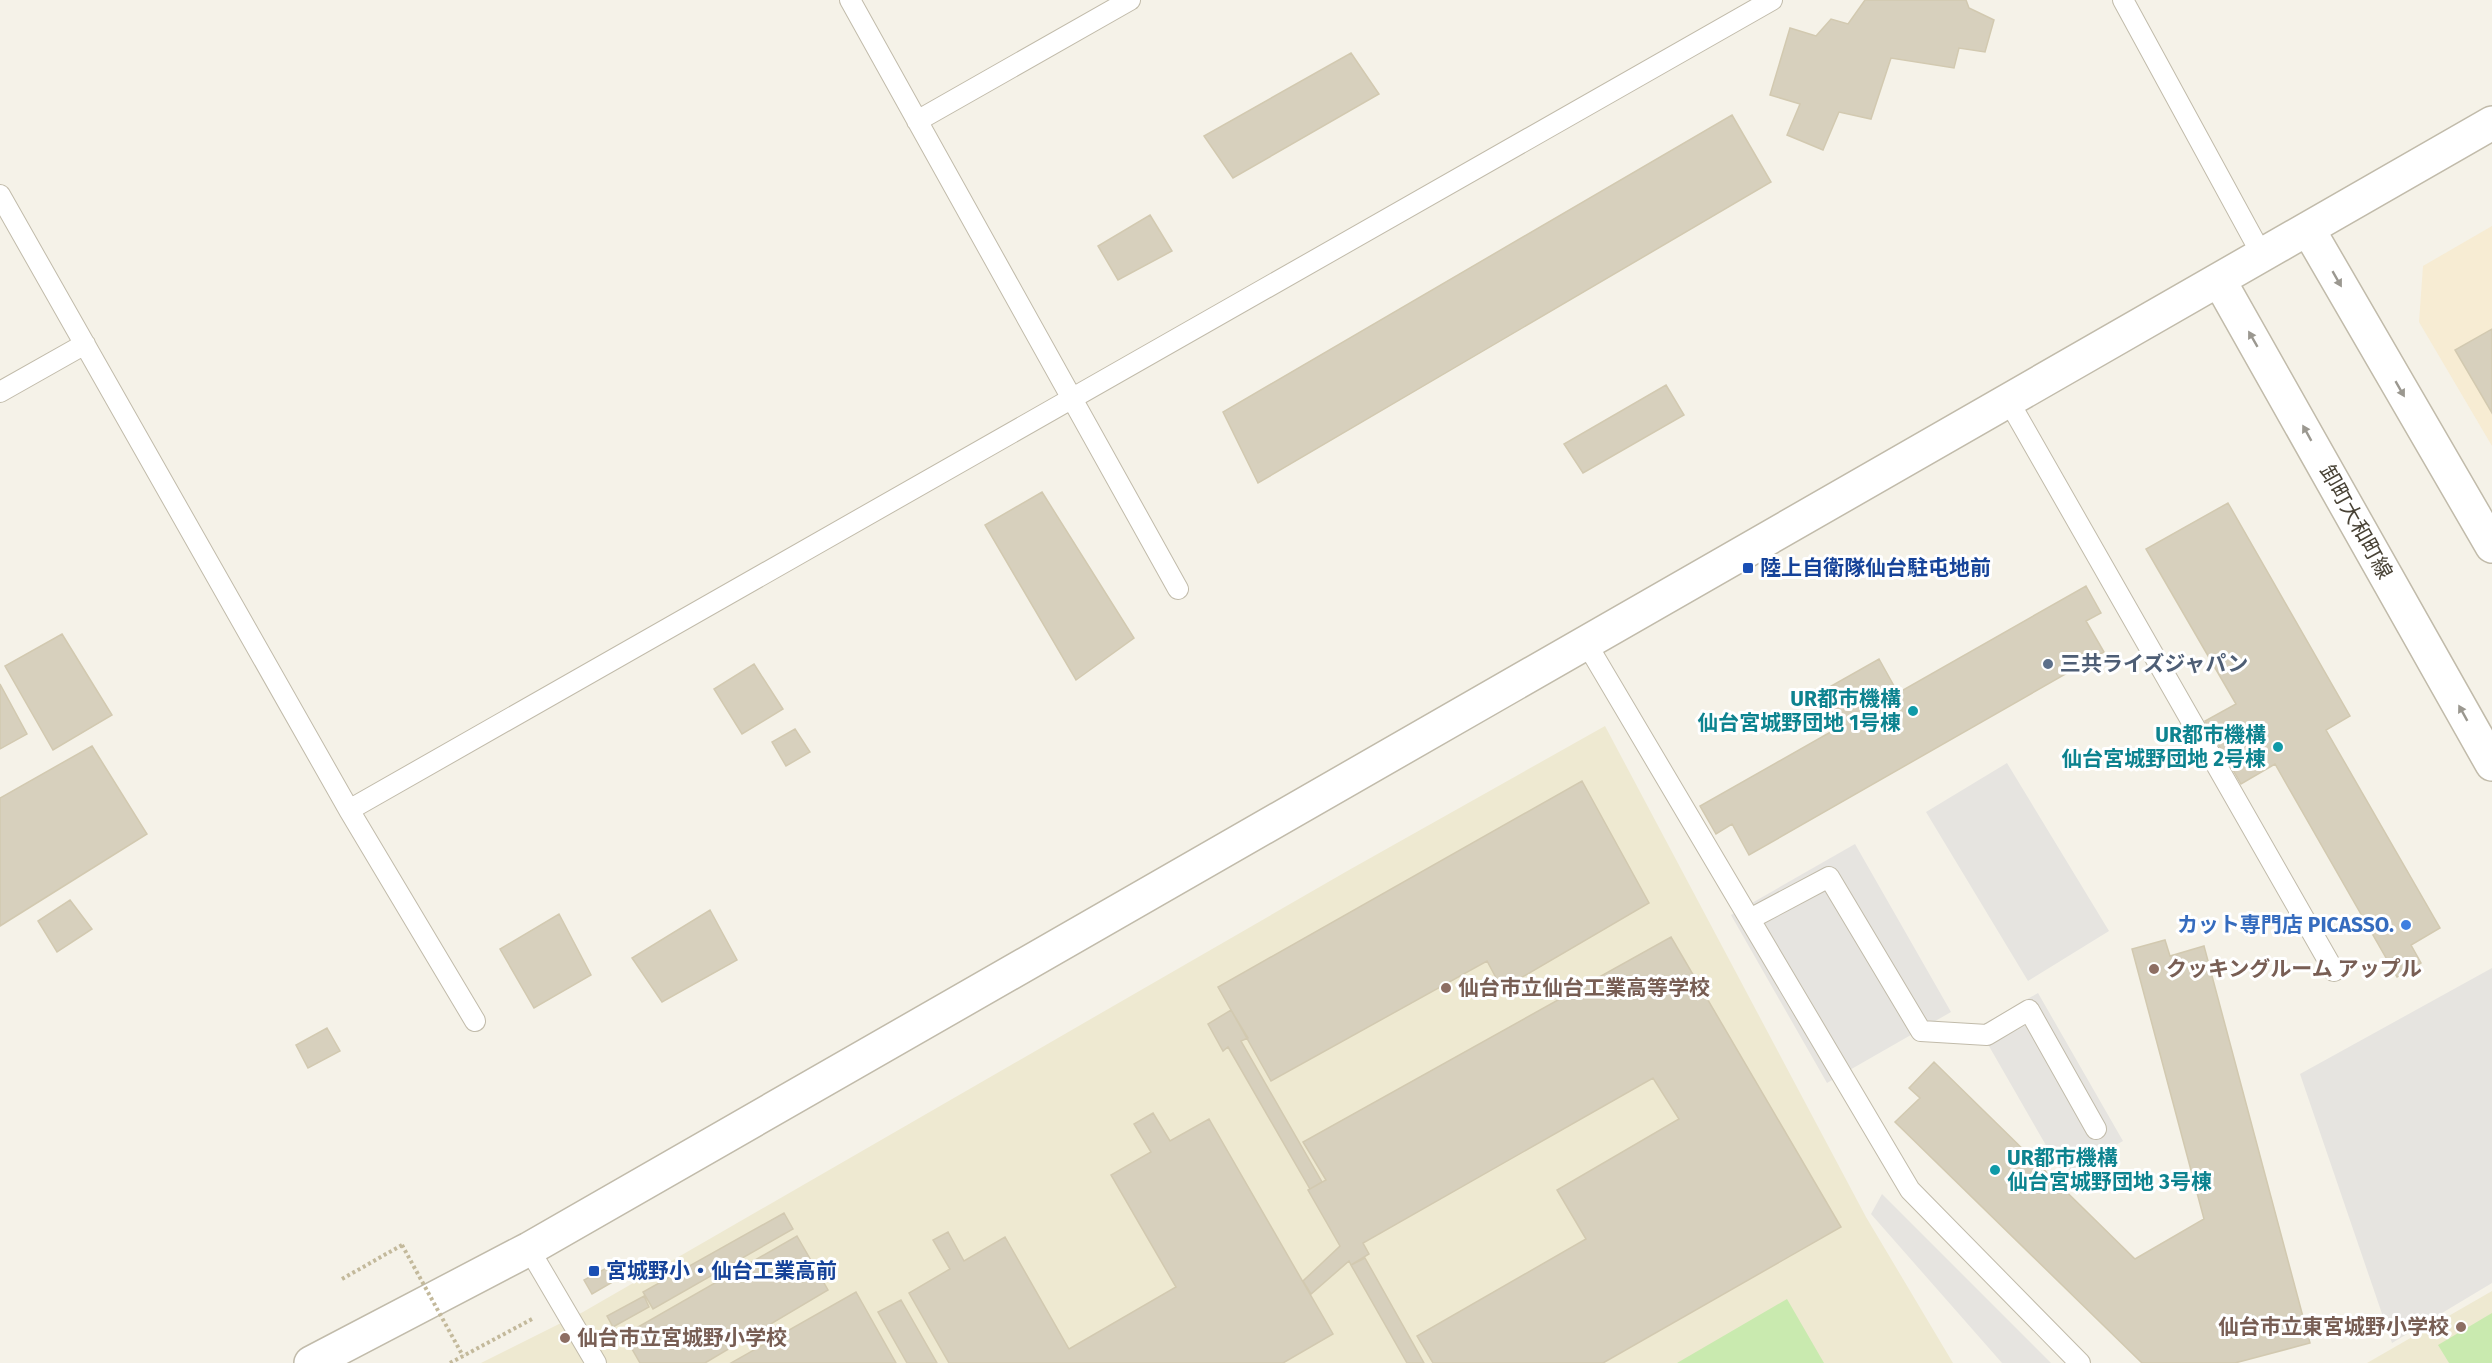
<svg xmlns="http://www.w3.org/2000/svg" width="2492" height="1363" font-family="'Fira Sans','Noto Sans JP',sans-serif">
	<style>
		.commercial { fill: #f7ecd3 }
		.education { fill: #eee9d1 }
		.green { fill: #c9eaaf }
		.parking { fill: #e6e4e0 }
		.building { fill: #d7d0bd; stroke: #d2c9b0; stroke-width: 1.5 }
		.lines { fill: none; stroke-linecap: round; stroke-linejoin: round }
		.service-casing { stroke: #c1bbaa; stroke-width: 22 }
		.tertiary-casing { stroke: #c1bbaa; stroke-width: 36 }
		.path { stroke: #c3b99b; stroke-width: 4; stroke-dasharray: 3 3; stroke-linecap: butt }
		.service { stroke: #fff; stroke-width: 20 }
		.tertiary { stroke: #fff; stroke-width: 33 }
		.path-bridge { stroke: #c3b99b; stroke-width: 4; stroke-dasharray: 3 3; stroke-linecap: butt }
		.oneway { fill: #9b9890 }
		.transit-dot { fill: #1a4fb4; stroke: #fff; stroke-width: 2 }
		.service-dot { fill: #5c6f8a; stroke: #fff; stroke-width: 2 }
		.culture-dot { fill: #0f9aa8; stroke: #fff; stroke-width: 2 }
		.shop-dot { fill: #3f7fe0; stroke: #fff; stroke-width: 2 }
		.education-dot { fill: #8d6e63; stroke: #fff; stroke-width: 2 }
		.labels { text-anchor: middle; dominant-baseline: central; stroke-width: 6; stroke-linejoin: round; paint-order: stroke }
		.street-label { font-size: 21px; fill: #494336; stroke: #fff }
		.transit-label { font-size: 21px; font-weight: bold; fill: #164399; stroke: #fff; text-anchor: start }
		.service-label { font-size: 21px; font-weight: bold; fill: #4e5e75; stroke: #fff; text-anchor: start }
		.culture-label { font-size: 21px; font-weight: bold; fill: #0d838f; stroke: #fff; text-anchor: end }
		.shop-label { font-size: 21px; font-weight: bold; fill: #366cbe; stroke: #fff; text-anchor: end }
		.education-label { font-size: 21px; font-weight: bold; fill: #785e54; stroke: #fff; text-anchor: start }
	</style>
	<rect width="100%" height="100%" fill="#f5f2e8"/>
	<path class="commercial" d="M2492,226v220l-73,-124 4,-56z"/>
	<path class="education" d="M1605,726l261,491 87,146h-1472l102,-51 766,-442z
		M2492,1291v72h-125z"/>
	<path class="green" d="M1787,1299l37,64h-147z
		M2492,1313v50h-43l-11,-18z"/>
	<path class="parking" d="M2007,763l102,168 -81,50 -102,-169z
		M1855,844l96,168 -124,71 -96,-168z
		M2492,968v315l-100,60 -92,-269z
		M2038,993l85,148 -60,34 -85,-148z
		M1882,1194l169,169h-49l-131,-149z"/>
	<path class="building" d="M1865,0h101l3,8 25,12 -9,32 -26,-4 -5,20 -63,-10 -20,61 -32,-7 -16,38 -36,-15 13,-31 -30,-9 20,-67 26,8 15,-17 17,5z
		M1351,53l28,41 -146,84 -29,-42z
		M1732,115l39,67 -513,301 -35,-71z
		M1150,215l22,36 -54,29 -20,-34z
		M2492,329v84l-37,-63z
		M1666,385l18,30 -101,58 -19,-29z
		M1042,492l92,146 -58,42 -91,-155z
		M2228,503l122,213 -24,14 114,198 -29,17 10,18 -24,14 -122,-213 -34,20 -36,-63 31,-17 -90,-155z
		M2086,586l15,27 -15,8 18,31 -355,203 -17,-31 -16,10 -16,-28 136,-77 -19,-35 62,-35 19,34z
		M62,634l50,81 -59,35 -48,-84z
		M754,664l29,45 -41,25 -28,-45z
		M0,684l27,50 -27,15z
		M795,729l15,23 -24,14 -14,-24z
		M92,746l55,88 -147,92v-128z
		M1582,781l67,122 -147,86 -15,-28 -216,120 -53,-94z
		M70,900l22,29 -35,23 -19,-31z
		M710,910l27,50 -75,42 -30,-44z
		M559,914l32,61 -57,33 -34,-59z
		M1671,937l170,290 -238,136h-170l-16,-27 169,-97 -29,-49 122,-71 -26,-41 -290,165 6,11 -18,11 -2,-4 -38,33 -8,-13 37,-35 -32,-56 18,-10 -23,-38z
		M2165,940l5,16 34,-10 106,397 -75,20h-93l-247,-241 25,-24 -11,-10 25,-26 201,197 69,-40 -72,-270z
		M1231,1010l17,28 -7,3 81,141 -12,7 -82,-142 -5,4 -15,-27z
		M327,1028l13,23 -32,17 -12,-23z
		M1153,1113l17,28 39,-22 124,215 -50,29h-334l-40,-70 41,-24 -17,-29 15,-8 16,29 41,-24 64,112 107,-62 -65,-112 40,-23 -17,-28z
		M784,1213l9,16 -140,80 -10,-17z
		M797,1236l31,54 -123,73h-65l-16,-28z
		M1365,1258l59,105h-17l-56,-98z
		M616,1263l7,13 -31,18 -8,-14z
		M856,1292l40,71h-165z
		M644,1296l5,11 -36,20 -6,-11z
		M901,1300l36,63h-30l-29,-51z"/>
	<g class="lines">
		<g class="service-casing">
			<path id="service" d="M850,0l328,589
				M2123,0l139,255
				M917,121l213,-121
				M0,195l349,615 126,211
				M0,392l85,-48
				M2008,400l326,571
				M1585,641l325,549 170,173
				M349,810l1423,-810
				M1750,919l79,-42 92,154 66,4 42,-25 67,119
				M529,1249l67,114"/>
		</g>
		<g class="tertiary-casing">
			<path id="tertiary" d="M2308,229l184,317
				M2219,280l273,484
				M311,1363l218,-114 1963,-1126"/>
		</g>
		<path class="path" d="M342,1279l60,-34
			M450,1363l84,-45"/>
		<use href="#service" class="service"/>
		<use href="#tertiary" class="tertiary"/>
		<path class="path-bridge" d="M402,1245l61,111"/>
	</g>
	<defs><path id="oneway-solid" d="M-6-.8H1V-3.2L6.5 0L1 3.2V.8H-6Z" transform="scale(1.5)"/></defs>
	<g class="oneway">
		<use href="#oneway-solid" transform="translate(2337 279) rotate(60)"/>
		<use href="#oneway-solid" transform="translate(2253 339) rotate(-120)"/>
		<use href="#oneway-solid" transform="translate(2400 389) rotate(60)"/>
		<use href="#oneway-solid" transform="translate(2307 433) rotate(-119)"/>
		<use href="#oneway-solid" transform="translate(2463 713) rotate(-119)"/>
	</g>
	<g class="transit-dot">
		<rect x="1742" y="562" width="12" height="12" rx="3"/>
		<rect x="588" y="1265" width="12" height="12" rx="3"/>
	</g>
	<circle class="service-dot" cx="2048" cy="664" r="6"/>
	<g class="culture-dot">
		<circle cx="1913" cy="711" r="6"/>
		<circle cx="2278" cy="747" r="6"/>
		<circle cx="1995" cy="1170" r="6"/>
	</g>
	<circle class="shop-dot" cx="2406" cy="925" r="6"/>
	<g class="education-dot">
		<circle cx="2154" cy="969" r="6"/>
		<circle cx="1446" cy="988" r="6"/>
		<circle cx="2461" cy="1327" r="6"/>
		<circle cx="565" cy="1338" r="6"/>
	</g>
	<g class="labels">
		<g class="street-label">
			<text transform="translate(2356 522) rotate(61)">卸町大和町線</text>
		</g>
		<g class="transit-label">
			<text x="1760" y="568">陸上自衛隊仙台駐屯地前</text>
			<text x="606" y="1271">宮城野小・仙台工業高前</text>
		</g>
		<g class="service-label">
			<text x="2060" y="664">三共ライズジャパン</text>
		</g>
		<g class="culture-label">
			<text x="1901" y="699">UR都市機構<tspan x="1901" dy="24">仙台宮城野団地 1号棟</tspan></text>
			<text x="2266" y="735">UR都市機構<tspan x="2266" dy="24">仙台宮城野団地 2号棟</tspan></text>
			<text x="2007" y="1158" text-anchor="start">UR都市機構<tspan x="2007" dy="24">仙台宮城野団地 3号棟</tspan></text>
		</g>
		<g class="shop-label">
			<text x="2394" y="925">カット専門店 PICASSO.</text>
		</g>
		<g class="education-label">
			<text x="2166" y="969">クッキングルーム アップル</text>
			<text x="1458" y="988">仙台市立仙台工業高等学校</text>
			<text x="2449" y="1327" text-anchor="end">仙台市立東宮城野小学校</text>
			<text x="577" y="1338">仙台市立宮城野小学校</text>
		</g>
	</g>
</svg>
